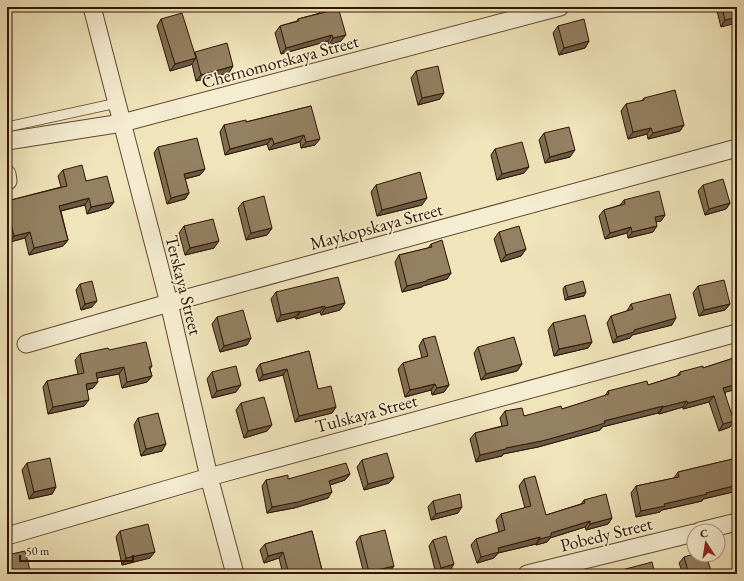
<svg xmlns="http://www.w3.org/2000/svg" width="744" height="581" font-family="'EB Garamond',serif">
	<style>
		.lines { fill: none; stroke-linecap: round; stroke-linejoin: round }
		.lane-casing { stroke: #614830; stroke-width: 11 }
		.street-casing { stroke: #614830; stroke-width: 19 }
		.lane { stroke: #f5edd2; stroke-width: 9 }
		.street { stroke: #f5edd2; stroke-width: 17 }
		.wall { fill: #7f6e54; stroke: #311402 }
		.shaded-wall { fill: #685a45; stroke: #311402 }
		.building { fill: #948062; stroke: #311402 }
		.labels { text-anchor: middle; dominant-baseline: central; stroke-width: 3.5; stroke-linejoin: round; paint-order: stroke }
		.street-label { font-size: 18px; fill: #311402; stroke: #f5edd2 }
	</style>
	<rect width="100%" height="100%" fill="#f0e4ba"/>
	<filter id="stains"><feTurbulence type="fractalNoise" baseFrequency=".005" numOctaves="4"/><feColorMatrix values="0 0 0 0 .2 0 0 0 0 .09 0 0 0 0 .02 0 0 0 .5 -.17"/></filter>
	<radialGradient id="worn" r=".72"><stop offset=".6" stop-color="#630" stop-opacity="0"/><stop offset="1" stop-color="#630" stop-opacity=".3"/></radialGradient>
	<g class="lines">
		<g class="lane-casing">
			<path id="lane" d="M7,127l110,-24"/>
		</g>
		<g class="street-casing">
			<path id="street" d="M92,7l77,296 40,174 26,97
				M7,141l115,-18 438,-116
				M7,174l1,7
				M26,344l143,-41 568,-155
				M700,531l37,-9
				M7,536l202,-59 528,-144
				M527,574l167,-41"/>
		</g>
		<use href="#lane" class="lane"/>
		<use href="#street" class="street"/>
	</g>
	<path class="wall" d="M318,7h20l3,34 -12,4 -1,-4 -47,13 -6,-21 5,-7 17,-5 1,-2 22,-6z
		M716,7h21l-16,20z
		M161,19l33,33 35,21 -33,8 -4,-17 -22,7 -13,-45z
		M558,26l31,15 -4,7 -26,7 -6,-22z
		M416,71l24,28 -22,6 -7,-27z
		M644,98l40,27 -4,6 -32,8 -1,-5 -19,5 -7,-28 5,-7 16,-3z
		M311,106l4,39 -14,3 -1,-6 -31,8 -2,-6 -42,11 -5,-23 4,-7 22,-3z
		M544,133l26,24 -25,6 -6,-23z
		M158,147l47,22 -5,6 -15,4 4,14 -4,6 -18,5 -13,-51z
		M495,149l29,24 -27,7 -6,-25z
		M63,170l23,11 28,21 -5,6 -22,6 -2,-9 -24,6 7,29 -5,6 -34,9 -4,-17 -15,4 -3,-11v-30l54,-14 -3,-11z
		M376,185l46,20 -45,11 -6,-24z
		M703,185l27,18 -4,6 -21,6 -7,-24z
		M624,200l41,15 -4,6 -5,1 -3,10 -25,6 -1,-5 -22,6 -6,-23 5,-6 16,-5z
		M243,202l29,26 -5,7 -21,5 -8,-32z
		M184,226l30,22 -29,7 -6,-22z
		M499,232l27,17 -5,7 -20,6 -7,-23z
		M431,244l20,29 -4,6 -24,7 -1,1 -20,5 -7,-30 4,-7 29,-7z
		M80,284l12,23 -11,3 -5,-20z
		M565,286l19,10 -19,4 -2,-11z
		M698,286l32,18 -5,6 -26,6 -6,-23z
		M276,292l69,11 -5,7 -19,5 -1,-3 -24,7 -1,-2 -18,5 -6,-23z
		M631,304l41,21 -40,10 -2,3 -17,5 -6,-20 4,-7 16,-5z
		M217,317l34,21 -4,7 -27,7 -8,-28z
		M553,323l39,19 -4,6 -34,8 -6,-26z
		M423,339l26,46 -5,7 -12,3 -1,-5 -26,7 -7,-28 5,-6 19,-5 -3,-12z
		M478,347l44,17 -5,7 -36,9 -7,-27z
		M109,350l43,16 -2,3 2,7 -5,6 -25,6 -3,-14 -22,4 -4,10 -6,2 -3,16 -36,8 -5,-27 4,-6 31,-7 -3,-14 5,-6z
		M309,351l9,38 18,18 -4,6 -37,9 -12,-47 -24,6 -3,-11 4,-6z
		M737,357v32l-12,3 5,35 -11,4 -10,-29 -26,7v-2l-24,7 -1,-1 -56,14 -2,3 -22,6 -40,11 -35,7 -1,2 -26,6 -6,-23 5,-6 27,-7 -2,-8 5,-7 19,5 38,-7 43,-13 3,-5 40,-6 29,-9 3,-4 23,-4z
		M212,372l24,20 -24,6 -5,-19z
		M241,403l26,28 -23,7 -8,-28z
		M138,418l24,33 -21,5 -7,-31z
		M737,458v33l-34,8 -1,2 -40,9 -2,2 -24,5 -5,-24 5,-7 38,-8 4,-6z
		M362,460l32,17 -5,6 -25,7 -7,-23z
		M27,463l29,24 -4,7 -23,5 -7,-29z
		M350,474l-5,6 -15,5 -2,13 -34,10 -27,5 -5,-27 4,-6 22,-1z
		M524,479l22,36 35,-11 3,-4 28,18 -4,6 -22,6 -1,-3 -35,11 -3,4 -11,3v-1l-38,9 -4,5 -17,5 -6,-18 5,-6 23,-7 -3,-12 5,-6 24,-6 -6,-22z
		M433,501l25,12 -27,7 -3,-13z
		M120,531l30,27 -28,7 -6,-28z
		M312,531l11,43h-40l-4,-16 -15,5 -4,-13 5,-6z
		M360,536l34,30 -5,6 -7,2h-18l-8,-32z
		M433,540l17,31 -14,3 -7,-28z
		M737,547v24l-4,-18z
		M684,557l28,17h-29l-4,-11z"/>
	<path class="shaded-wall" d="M737,17v6l-16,4 4,-7z
		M332,35l-4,6 -47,13 5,-6z
		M346,35l-5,6 -12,4 4,-7z
		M589,41l-4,7 -26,7 5,-7z
		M196,58l-5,7 -21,6 5,-7z
		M233,66l-4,7 -33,8 5,-6z
		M444,93l-4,6 -22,6 4,-7z
		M684,125l-4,6 -32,8 5,-6z
		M651,128l-4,6 -19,5 5,-7z
		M304,135l-4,7 -31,8 5,-6z
		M272,138l-5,6 -42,11 5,-6z
		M320,139l-5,6 -14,3 5,-6z
		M575,150l-5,7 -25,6 5,-6z
		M529,167l-5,6 -27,7 5,-6z
		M205,169l-5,6 -20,5 4,-6z
		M189,193l-4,6 -18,5 4,-6z
		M89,198l-4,7 -30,7 4,-6z
		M427,198l-5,7 -45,11 5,-6z
		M114,202l-5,6 -22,6 4,-7z
		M730,203l-4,6 -21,6 4,-6z
		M665,215l-4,6 -11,2 5,-6z
		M657,226l-4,6 -25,6 4,-6z
		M631,227l-4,6 -22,6 5,-6z
		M272,228l-5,7 -21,5 5,-7z
		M30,232l-5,6 -15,4 4,-6z
		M68,240l-5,6 -34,9 5,-7z
		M219,241l-5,7 -29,7 5,-7z
		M526,249l-5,7 -20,6 5,-7z
		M451,273l-4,6 -24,7 -1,1 -20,5 5,-6z
		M586,292l-2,4 -19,4 3,-3z
		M97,301l-5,6 -11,3 4,-6z
		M345,303l-5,7 -19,5 4,-7z
		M730,304l-5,6 -26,6 5,-6z
		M325,306l-5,6 -24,7 4,-7z
		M300,311l-5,6 -18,5 4,-7z
		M676,318l-4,7 -40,10 -2,3 -17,5 4,-6 17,-7z
		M251,338l-4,7 -27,7 4,-6z
		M592,342l-4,6 -34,8 5,-7z
		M522,364l-5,7 -36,9 5,-6z
		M124,367l-5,7 -27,5 4,-6z
		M287,369l-4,6 -24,6 4,-6z
		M152,376l-5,6 -25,6 5,-6z
		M98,382l-5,6 -11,3 4,-7z
		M435,384l-4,6 -26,7 5,-7z
		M737,384v5l-18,5 4,-6z
		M241,385l-5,7 -24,6 5,-7z
		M449,385l-5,7 -12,3 5,-7z
		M714,396l-5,6 -26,7 5,-6z
		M89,400l-5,6 -36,8 5,-7z
		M687,401l-4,6 -24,7 4,-7z
		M663,406l-5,7 -56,14 -2,3 -22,6 -40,11 -35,7 -1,2 -26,6 4,-7 124,-34z
		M336,407l-4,6 -37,9 4,-6z
		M734,421l-4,6 -11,4 4,-7z
		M272,425l-5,6 -23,7 4,-7z
		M166,444l-4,7 -21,5 5,-7z
		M350,474l-5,6 -21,7 5,-6z
		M394,477l-5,6 -25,7 4,-6z
		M737,485v6l-34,8 -1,2 -40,9 -2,2 -24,5 5,-6 23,-7z
		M56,487l-4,7 -23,5 5,-7z
		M332,492l-4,6 -34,10 -27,5 5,-6z
		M462,507l-4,6 -27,7 5,-6z
		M612,518l-4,6 -22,6 4,-6z
		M590,521l-5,6 -35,11 -3,4 -11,3 4,-6 11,-6z
		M540,537l-4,7 -38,9 -4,5 -17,5 4,-6 17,-9z
		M155,552l-5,6 -28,7 4,-7z
		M283,552l-4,6 -15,5 4,-7z
		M454,564l-4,7 -13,3 4,-6z
		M394,566l-5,6 -7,2h-14l1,-2z"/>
	<path class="building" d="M324,7h14l8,28 -13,3 -1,-3 -46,13 -6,-22 19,-5 -1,-2 28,-7z
		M722,7h15v10l-12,3z
		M182,13l14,45 -21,6 -14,-45z
		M584,19l5,22 -25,7 -6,-22z
		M227,43l6,23 -32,9 -6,-23z
		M438,66l6,27 -22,5 -6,-27z
		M675,90l9,35 -31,8 -2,-5 -18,4 -7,-28 18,-4v-2z
		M311,106l9,33 -14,3 -2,-7 -30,9 -2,-6 -42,11 -6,-24 22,-5v2z
		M569,127l6,23 -25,7 -6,-24z
		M197,138l8,31 -21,5 5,19 -18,5 -13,-51z
		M522,142l7,25 -27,7 -7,-25z
		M82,165l4,16 21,-5 7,26 -23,5 -2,-9 -30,8 9,34 -34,8 -4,-16 -16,4 -7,-29v-6l60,-15 -4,-16z
		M420,172l7,26 -45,12 -6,-25z
		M723,179l7,24 -21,6 -6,-24z
		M659,191l6,24 -10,2 2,9 -25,6 -1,-5 -21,6 -6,-23 21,-6 -1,-4z
		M264,196l8,32 -21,5 -8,-31z
		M213,219l6,22 -29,7 -6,-22z
		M519,226l7,23 -20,6 -7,-23z
		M442,240l9,33 -24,7v1l-20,5 -8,-31 33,-8 -1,-3z
		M338,277l7,26 -20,5v-2l-25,6v-1l-19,4 -5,-23z
		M724,280l6,24 -26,6 -6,-24z
		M92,281l5,20 -12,3 -5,-20z
		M583,281l3,11 -18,5 -3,-11z
		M670,294l6,24 -42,12v2l-17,5 -6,-21 22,-7 -2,-5z
		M243,310l8,28 -27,8 -7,-29z
		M585,315l7,27 -33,7 -6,-26z
		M435,336l14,49 -12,3 -2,-4 -25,6 -7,-27 25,-7 -5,-17z
		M514,337l8,27 -36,10 -8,-27z
		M146,342l6,24 -3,1 3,9 -25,6 -3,-15 -28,6 2,9 -12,2 3,16 -36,7 -6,-26 37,-8 -4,-19 28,-6 1,2z
		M309,351l9,38 13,-3 5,21 -37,9 -12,-47 -24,6 -3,-11z
		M737,357v27l-14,4 11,33 -11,3 -9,-28 -26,7 -1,-2 -24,6v-1l-59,15 1,2 -23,7 -40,11 -36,7v1l-26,6 -5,-22 33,-8 -3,-14 17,-3 2,8 37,-10 1,3 47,-15 -1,-3 39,-10 1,4 32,-10v-3l23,-6v2z
		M236,366l5,19 -24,6 -5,-19z
		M264,397l8,28 -24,6 -7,-28z
		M158,413l8,31 -20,5 -8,-31z
		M387,453l7,24 -26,7 -6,-24z
		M50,458l6,29 -22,5 -7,-29z
		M737,458v27l-31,8 1,1 -43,10 1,2 -24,5 -5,-25 43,-9 -1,-5z
		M346,463l4,11 -21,7 3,11 -34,10 -26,5 -6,-27 22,-5v4z
		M535,476l11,39 39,-12 -1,-3 22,-6 6,24 -22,6v-3l-39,12v3l-11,3v-2l-42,11 1,4 -18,5 -5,-18 29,-9 -4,-16 30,-8 -7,-27z
		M460,494l2,13 -26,7 -3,-13z
		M148,524l7,28 -29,6 -6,-27z
		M385,530l9,36 -25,6 -9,-36z
		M312,531l11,43h-34l-6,-22 -15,4 -3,-12z
		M446,536l8,28 -13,4 -8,-28z
		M25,551l6,23h-24v-19z
		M694,554v1h12l6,19h-23l-5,-17z
		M652,562l3,12h-48z"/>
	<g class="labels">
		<g class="street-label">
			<text transform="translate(280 61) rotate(-15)">Chernomorskaya Street</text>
			<text transform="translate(376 226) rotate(-15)">Maykopskaya Street</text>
			<text transform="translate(184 285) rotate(76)">Terskaya Street</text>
			<text transform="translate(366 413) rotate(-15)">Tulskaya Street</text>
			<text transform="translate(606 534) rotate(-14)">Pobedy Street</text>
		</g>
	</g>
	<rect width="744" height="581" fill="none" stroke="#f0e4ba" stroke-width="24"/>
	<rect x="8" y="8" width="728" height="565" fill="none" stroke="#311402" stroke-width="2"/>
	<rect x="12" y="12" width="720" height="557" fill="none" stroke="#311402"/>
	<g transform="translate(706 543) rotate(348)"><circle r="19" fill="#f5edd2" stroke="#a7967f"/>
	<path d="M0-3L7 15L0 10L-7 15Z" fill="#8f2418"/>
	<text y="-6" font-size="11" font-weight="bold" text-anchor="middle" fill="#311402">С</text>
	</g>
	<path d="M20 555v6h113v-6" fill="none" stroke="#311402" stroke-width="2"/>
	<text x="26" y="555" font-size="12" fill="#311402" stroke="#f5edd2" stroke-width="3" paint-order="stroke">50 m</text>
	<rect width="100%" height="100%" filter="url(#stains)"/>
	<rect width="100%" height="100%" fill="url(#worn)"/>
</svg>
